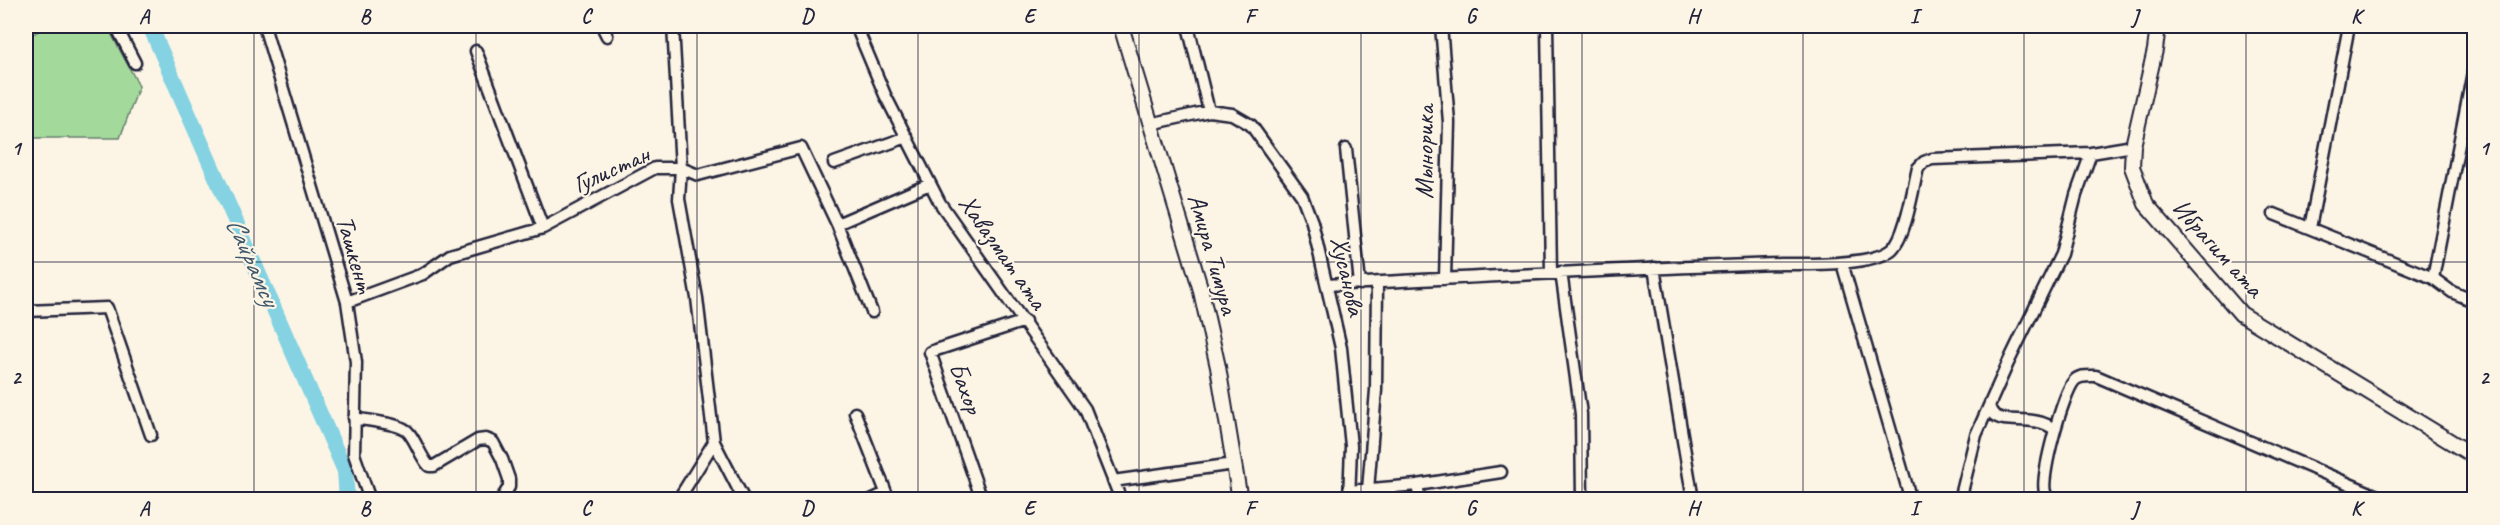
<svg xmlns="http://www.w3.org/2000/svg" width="2500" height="525" font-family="Caveat,sans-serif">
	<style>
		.green { fill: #a4d99c; stroke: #637e6c; stroke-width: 1.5 }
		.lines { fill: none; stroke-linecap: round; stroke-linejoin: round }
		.river { stroke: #84d2e2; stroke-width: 16 }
		.minor-casing { stroke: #22223b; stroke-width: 15 }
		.tertiary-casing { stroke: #22223b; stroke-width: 18 }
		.minor { stroke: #fcf5e5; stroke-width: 10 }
		.tertiary { stroke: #fcf5e5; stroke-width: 14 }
		.grid { fill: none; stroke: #22223b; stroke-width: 1.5; stroke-opacity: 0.55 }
		.labels { text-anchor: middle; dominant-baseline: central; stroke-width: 4.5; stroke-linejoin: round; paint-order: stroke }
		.street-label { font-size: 26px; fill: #22223b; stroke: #fcf5e5 }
		.water-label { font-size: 27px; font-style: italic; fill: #3f576d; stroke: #fcf5e5 }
		.neatline { fill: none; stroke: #22223b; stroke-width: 2 }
		.grid-label { font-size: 20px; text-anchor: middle; font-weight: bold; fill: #22223b }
	</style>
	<rect width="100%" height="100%" fill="#fcf5e5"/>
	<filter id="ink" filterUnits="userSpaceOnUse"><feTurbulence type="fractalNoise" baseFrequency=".0167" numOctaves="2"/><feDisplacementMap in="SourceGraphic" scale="12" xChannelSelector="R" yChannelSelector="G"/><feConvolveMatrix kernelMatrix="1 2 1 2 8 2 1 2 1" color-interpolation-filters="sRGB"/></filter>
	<g filter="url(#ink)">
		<path class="green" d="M47,26h60l32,60 -19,52h-94v-100z"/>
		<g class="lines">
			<path class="river" d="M150,26l195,445 2,29"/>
			<g class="minor-casing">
				<path id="minor" d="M116,26l19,37
					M264,26l83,276 9,60 -2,92 16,46
					M602,26l5,10
					M673,26l8,142 -2,31 18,99 17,144 30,58
					M856,26l29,69 55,108 145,206 36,91
					M1188,26l21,85
					M1441,26l8,96 -4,157
					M1547,26l4,247
					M476,51l67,177
					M1150,124l59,-13 23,3 19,11 51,71 10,26 29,126 10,98 -2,54
					M1346,149l14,135
					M834,163l73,-26
					M2274,214l159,64 19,14 22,9
					M837,224l93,-40
					M2310,228l39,-202
					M1842,263l66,227v10
					M1654,268l39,232
					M1561,272l20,142 1,86
					M2433,278l41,-211
					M1328,285c151,-8 301,-17 453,-21 24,0 93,2 111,-15 14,-13 21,-61 26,-81l6,-6 8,-3 159,-6 42,-7
					M347,302l76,-28 27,-19 93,-27 112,-60h26l17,7 103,-27 36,76 35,88
					M26,311l81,-3 44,127
					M1989,406c1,3 2,6 5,9 12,10 41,-1 60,14
					M855,413l34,87
					M354,418c14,3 48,5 55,15 8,10 11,23 20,33h5l44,-26 8,-1 7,3 9,17 7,20v8l-8,13
					M1113,481l121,-17
					M1417,485l3,15
					M1368,490l8,-100 1,-107
					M1349,491l68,-6 84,-13
					M678,500l36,-58
					M871,500l15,-7
					M982,500l-52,-148 95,-31
					M1960,500l16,-65 32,-72 53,-109 15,-59 15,-42
					M2050,500c-3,-3 -4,-4 -5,-8 -5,-16 18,-98 29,-111 5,-6 14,-5 22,-5l291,124"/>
			</g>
			<g class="tertiary-casing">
				<path id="tertiary" d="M1121,26l79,261 18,80 22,133
					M2158,26l-3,24 -22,96 -1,21 14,37 95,110 233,142"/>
			</g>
			<use href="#minor" class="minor"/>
			<use href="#tertiary" class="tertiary"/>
		</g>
	</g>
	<path class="grid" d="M254,26v474M476,26v474M697,26v474M918,26v474M1139,26v474M1361,26v474M1582,26v474M1803,26v474M2024,26v474M2246,26v474M26,262h2448"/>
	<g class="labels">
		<g class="street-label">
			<text transform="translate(1424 152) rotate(-90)">Мынорика</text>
			<text transform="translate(611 169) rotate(-24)">Гулистан</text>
			<text transform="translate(2218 248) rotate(48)">Ибрагим ата</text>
			<text transform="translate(1003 252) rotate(55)">Хавазмат ата</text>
			<text transform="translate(355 254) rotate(74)">Ташкент</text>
			<text transform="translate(1213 254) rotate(74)">Амира Тимура</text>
			<text transform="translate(1348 276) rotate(77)">Хусанова</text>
			<text transform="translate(966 388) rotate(70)">Бахор</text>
		</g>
		<g class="water-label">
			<text transform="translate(253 261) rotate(66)">Сайрамсу</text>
		</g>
	</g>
	<rect width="2500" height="525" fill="none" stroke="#fcf5e5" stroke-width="66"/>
	<rect x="33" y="33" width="2434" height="459" class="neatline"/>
	<g class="grid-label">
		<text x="144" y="23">A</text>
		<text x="365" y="23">B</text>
		<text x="586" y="23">C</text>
		<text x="807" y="23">D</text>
		<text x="1029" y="23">E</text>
		<text x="1250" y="23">F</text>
		<text x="1471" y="23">G</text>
		<text x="1693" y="23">H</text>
		<text x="1914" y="23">I</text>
		<text x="2135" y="23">J</text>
		<text x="2356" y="23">K</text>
		<text x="16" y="155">1</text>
		<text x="2484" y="155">1</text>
		<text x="16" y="384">2</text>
		<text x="2484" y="384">2</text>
		<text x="144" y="515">A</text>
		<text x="365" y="515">B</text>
		<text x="586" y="515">C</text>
		<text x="807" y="515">D</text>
		<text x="1029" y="515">E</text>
		<text x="1250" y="515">F</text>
		<text x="1471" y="515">G</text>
		<text x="1693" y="515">H</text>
		<text x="1914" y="515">I</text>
		<text x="2135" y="515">J</text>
		<text x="2356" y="515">K</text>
	</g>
</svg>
